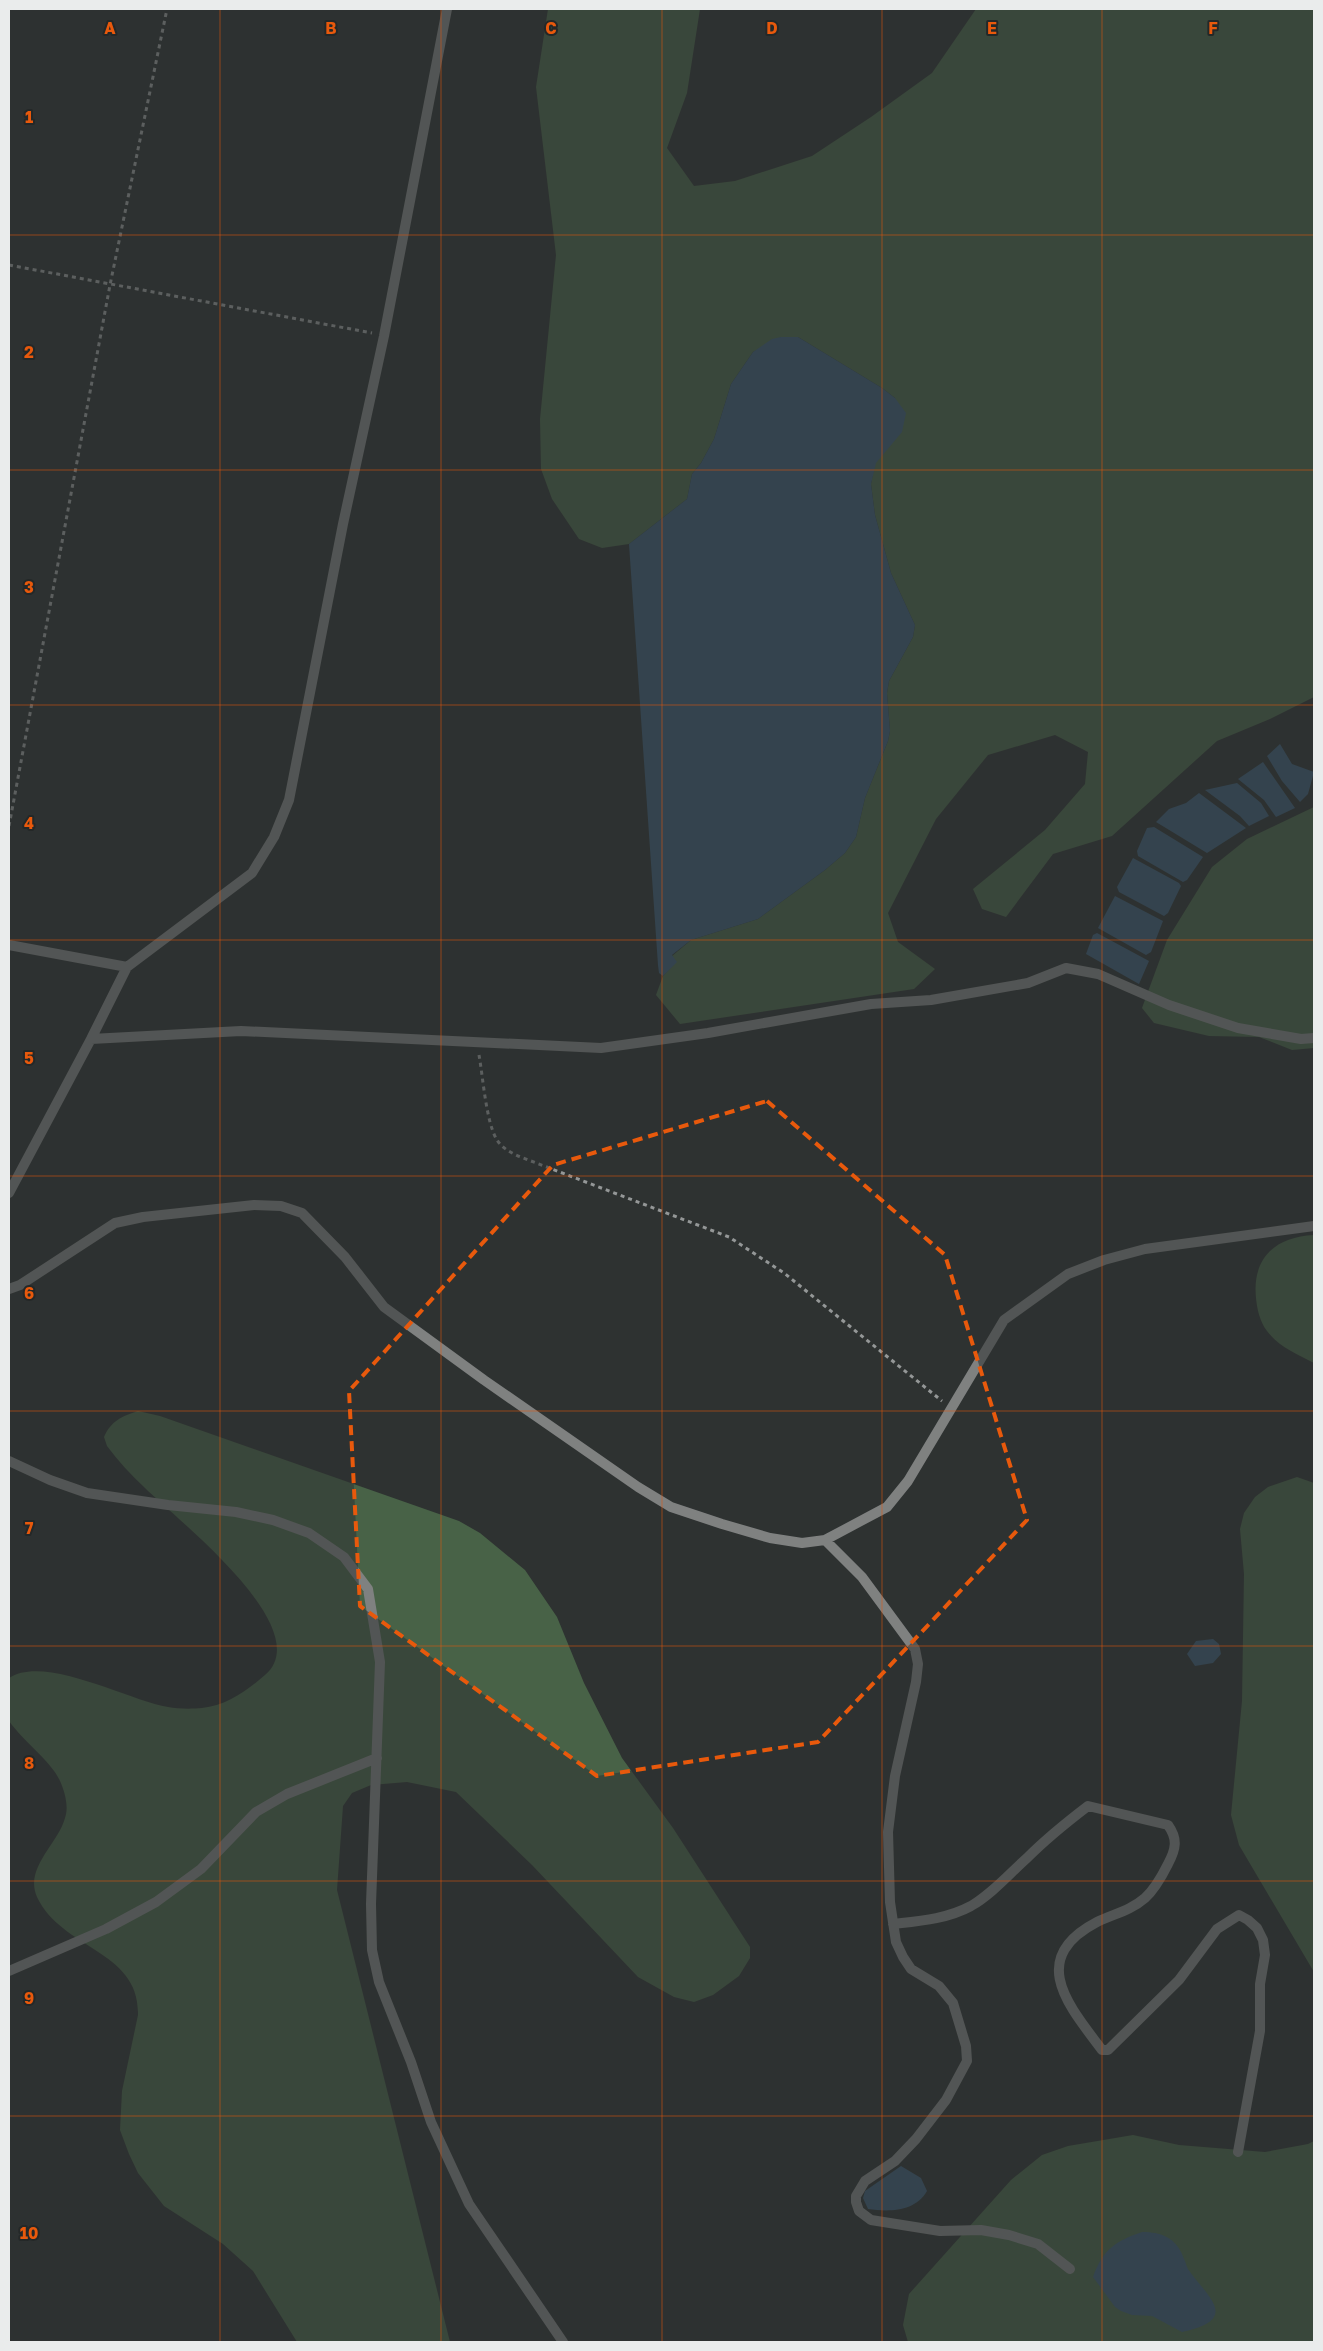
<svg xmlns="http://www.w3.org/2000/svg" width="1323" height="2351" font-family="'Golos Text',sans-serif">
	<style>
		.forest { fill: #486247 }
		.water { fill: #3c5a72 }
		.lines { fill: none; stroke-linecap: round; stroke-linejoin: round }
		.path { stroke: #949797; stroke-width: 3; stroke-dasharray: 4 4; stroke-linecap: butt }
		.street { stroke: #7f8180; stroke-width: 10 }
		.marked { fill: none; stroke: #e8590c; stroke-width: 4; stroke-dasharray: 10 6; stroke-linejoin: round }
		.grid { fill: none; stroke: #e8590c; stroke-width: 1; stroke-opacity: 0.55 }
		.grid-label { font-size: 16px; text-anchor: middle; font-weight: bold; fill: #e8590c; stroke: #242828; stroke-width: 4; stroke-linejoin: round; paint-order: stroke }
	</style>
	<rect width="100%" height="100%" fill="#2e3231"/>
	<path class="forest" d="M548,9h152l-13,84 -20,55 27,38 41,-5 77,-25 59,-39 61,-44 44,-64h338v688l-44,22 -53,22 -105,95 -59,18 -47,63 -24,-8 -9,-20 72,-59 40,-46 3,-32 -33,-17 -67,20 -52,64 -48,94 10,29 37,27 -21,20 -234,35 -24,-29 7,-19 13,-14 -4,-6 19,-16 67,-21 67,-49 20,-17 11,-16 9,-39 23,-57 2,-10 -3,-38 2,-12 24,-44 2,-12 -24,-52 -16,-58 -4,-31 4,-21 26,-31 -6,-34 -13,-10 -84,-51h-17l-28,15 -22,32 -17,55 -13,24 -9,11 -5,25 -58,45 -27,4 -23,-9 -27,-40 -11,-30 -1,-50 16,-164 -20,-168z
		M1314,807v241l-22,2 -33,-13 -50,-1 -55,-13 -12,-15 25,-68 45,-73 35,-28z
		M1314,1235v128c-17,-9 -35,-16 -47,-32 -7,-9 -10,-22 -11,-33 -4,-40 19,-61 58,-63z
		M138,1411l22,5 299,105 21,12 45,37 32,47 27,66 38,75 51,70 77,119v11l-11,18 -26,19 -19,7 -20,-5 -36,-20 -106,-112 -76,-73 -49,-10 -36,3 -19,8 -9,13 -6,84 113,452h-153l-44,-71 -30,-27 -59,-38 -26,-33 -9,-19 -9,-24 2,-39 16,-76c2,-65 -76,-65 -101,-118 -13,-29 21,-53 28,-79 4,-11 0,-26 -5,-37 -8,-19 -38,-41 -51,-60v-43c35,-24 119,22 159,29 10,2 24,2 34,1 24,-2 46,-18 63,-33 54,-46 -91,-158 -120,-187 -14,-13 -27,-27 -38,-42l-3,-9c7,-16 18,-21 34,-26z
		M1297,1477l17,6v489l-75,-127 -8,-30 11,-114 2,-127 -4,-45 4,-16 11,-16 13,-10z
		M1133,2135l46,10 86,7 43,-8 6,-3v201h-406l-5,-17 6,-31 102,-114 31,-25 26,-9z"/>
	<path class="water" d="M781,337h17l84,51 13,10 11,15 -4,19 -26,31 -5,21 4,31 16,58 24,52 -2,12 -24,44 -2,12 3,38 -2,10 -23,57 -9,39 -11,16 -20,17 -67,49 -67,21 -19,15 5,7 -14,14 -4,-3 -1,-8 -29,-421 58,-45 5,-25 9,-11 13,-24 17,-55 22,-32 19,-13z
		M1280,744l12,20 22,8 -6,22 -8,8 -18,-21 -15,-25z
		M1263,762l32,46 -19,9 -12,-17 -26,-21z
		M1237,783l24,20 8,13 -20,10 -9,-10 -35,-26z
		M1199,793l47,35 -39,25 -51,-31 13,-13 17,-6z
		M1154,827l49,30 -16,23 -4,2 -45,-26 -1,-5 10,-23z
		M1133,858l46,25 2,3 -13,27 -4,3 -45,-24 -2,-5z
		M1115,896l48,25 -12,31 -5,3 -48,-27z
		M1097,933l52,28 -10,23 -53,-30 7,-19z
		M1213,1639l6,5 2,10 -8,9 -18,3 -8,-12 9,-13z
		M901,2166l20,12 6,13c-12,21 -38,21 -59,18l-5,-11 2,-7z
		M1142,2232c20,0 35,6 42,27 2,3 2,7 4,10 19,28 54,50 -6,63l-30,-16 -20,-1 -11,-4 -6,-4 -22,-30c10,-28 23,-36 49,-45z"/>
	<g class="lines">
		<path class="path" d="M9,265l363,68
			M9,826l101,-541 57,-276
			M479,1055c4,22 7,67 18,85 5,8 13,12 21,16l211,81 55,36 158,128"/>
		<path class="street" d="M9,945l118,22
			M91,1039l150,-8 360,17 107,-15 163,-29 60,-4 97,-17 38,-15 32,6 71,31 69,23 63,11 13,-1
			M9,1193l82,-154 36,-72 125,-94 22,-36 15,-37 54,-276 41,-188 63,-327
			M9,1289l11,-4 95,-62 28,-6 111,-12 27,1 21,7 43,44 39,50 100,73 154,107 33,20 51,17 48,14 32,5 23,-3 62,-33 21,-26 96,-161 64,-46 36,-14 41,-11 169,-23
			M9,1461l41,19 37,13 81,12 68,7 37,8 36,13 35,24 24,32 12,73 -9,242 1,46 7,32 32,80 20,60 38,82 94,138
			M825,1540l37,37 53,72 3,15 -2,18 -21,94 -7,56 2,70 6,40 7,15 8,12 28,17 14,17 13,43 1,15 -21,39 -30,39 -21,22 -30,20 -9,15v6l3,9 12,9 69,11 41,-1 28,5 29,9 32,25
			M893,1924c27,-3 54,-5 78,-18 21,-12 38,-32 56,-48 19,-19 40,-36 61,-52l80,19c10,14 8,24 0,39 -6,12 -13,25 -23,34 -15,13 -32,16 -48,24 -71,37 -27,85 5,128h6l71,-70 38,-51 22,-14 9,5 9,8 6,12 2,15 -5,29v47l-22,121
			M9,1971l97,-42 50,-27 45,-33 55,-57 31,-18 90,-36"/>
	</g>
	<path d="M0 0H1323V2351H0ZM767,1101l178,154 82,265 -209,222 -221,34 -237,-170 -11,-215 204,-226z" fill="#2e3231" fill-opacity=".55" fill-rule="evenodd"/>
	<path class="marked" d="M767,1101l178,154 82,265 -209,222 -221,34 -237,-170 -11,-215 204,-226z"/>
	<path class="grid" d="M220,9v2333M441,9v2333M662,9v2333M882,9v2333M1102,9v2333M9,235h1305M9,470h1305M9,705h1305M9,940h1305M9,1176h1305M9,1411h1305M9,1646h1305M9,1881h1305M9,2116h1305"/>
	<g class="grid-label">
		<text x="110" y="34">A</text>
		<text x="331" y="34">B</text>
		<text x="551" y="34">C</text>
		<text x="772" y="34">D</text>
		<text x="992" y="34">E</text>
		<text x="1213" y="34">F</text>
		<text x="29" y="123">1</text>
		<text x="29" y="358">2</text>
		<text x="29" y="593">3</text>
		<text x="29" y="829">4</text>
		<text x="29" y="1064">5</text>
		<text x="29" y="1299">6</text>
		<text x="29" y="1534">7</text>
		<text x="29" y="1769">8</text>
		<text x="29" y="2004">9</text>
		<text x="29" y="2239">10</text>
	</g>
	<rect width="1323" height="2351" fill="none" stroke="#eaecec" stroke-width="20"/>
</svg>
